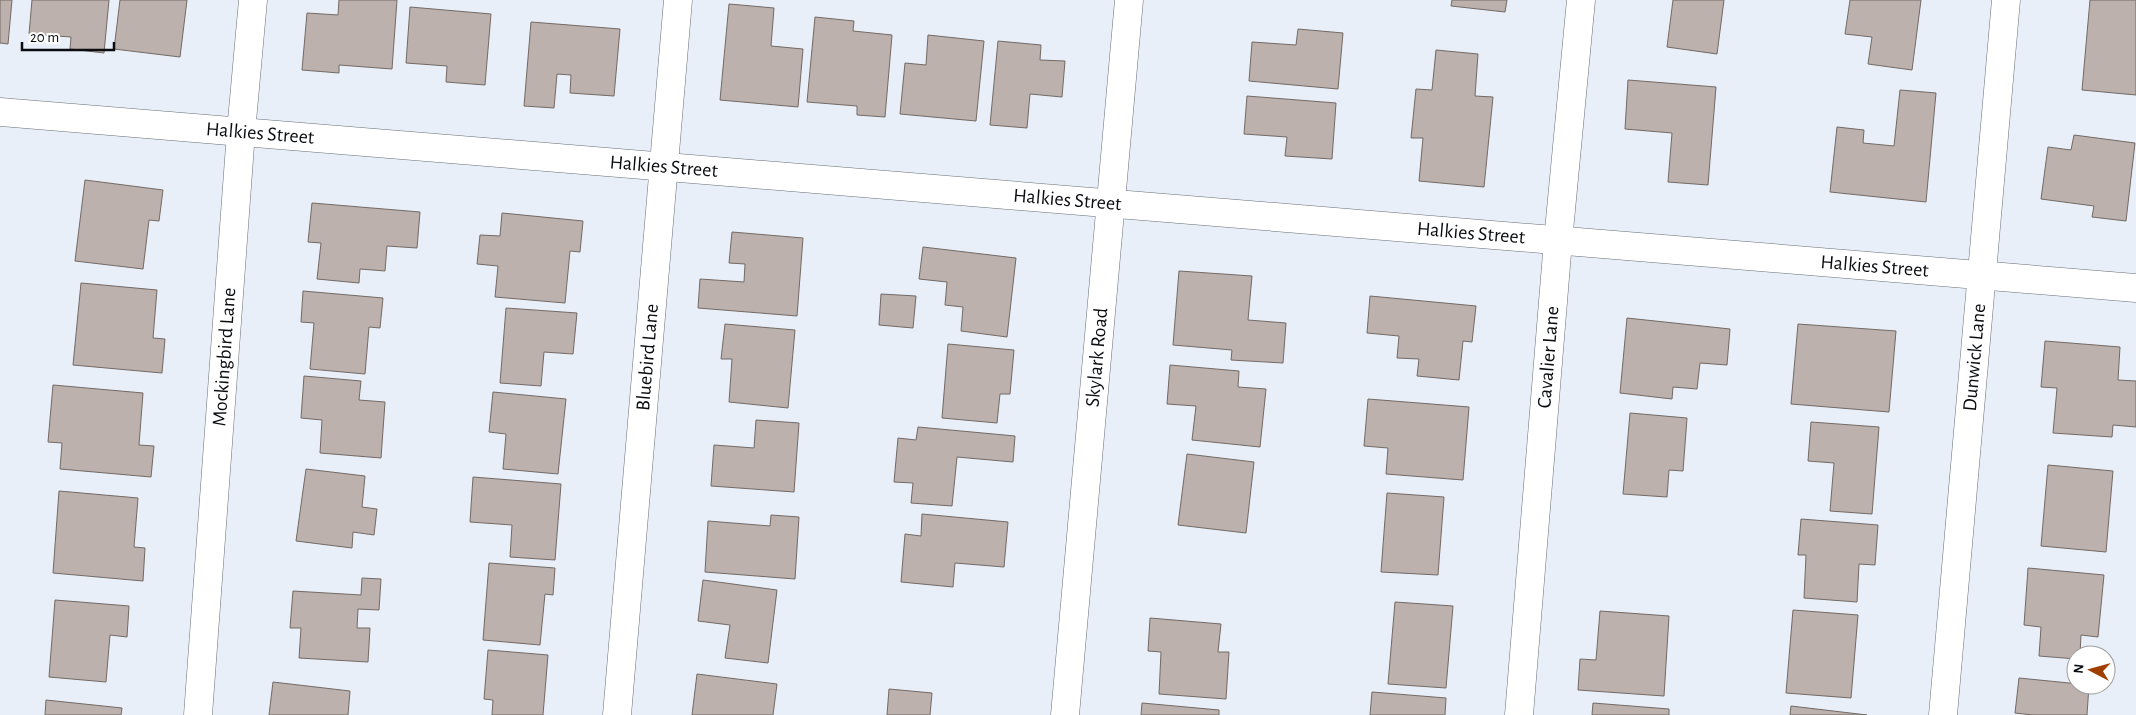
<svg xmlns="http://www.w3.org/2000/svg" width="2136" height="715" font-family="'Alegreya Sans',sans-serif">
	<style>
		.building { fill: #bcb1ac; stroke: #736965 }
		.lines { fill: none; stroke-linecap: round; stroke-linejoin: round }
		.minor-casing { stroke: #696f77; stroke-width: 29 }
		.minor { stroke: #fff; stroke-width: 28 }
		.labels { text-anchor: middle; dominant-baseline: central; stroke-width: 4; stroke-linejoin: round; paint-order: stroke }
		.street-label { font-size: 20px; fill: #0a0c0f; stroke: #fff }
	</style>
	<rect width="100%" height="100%" fill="#e8eff8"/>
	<path class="building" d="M0,0h12l-4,44 -8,-1z
		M32,0h77l-5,53 -34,-4 1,-12 -42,-3z
		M120,0h67l-7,57 -66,-8z
		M339,0h58l-5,69 -53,-4v8l-37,-3 5,-57 31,2z
		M1452,0h55l-2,12 -54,-6z
		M1673,0h51l-7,54 -50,-7z
		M1850,0h71l-9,70 -44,-6 4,-27 -27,-3z
		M2090,0h46v95l-54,-5z
		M729,4l45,4 -3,38 32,3 -5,58 -78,-7z
		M410,7l81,7 -6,71 -39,-3 1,-16 -41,-3z
		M815,17l39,4 -1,10 39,4 -7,82 -28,-2v-9l-50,-4z
		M531,22l89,7 -6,67 -44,-3 1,-18 -14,-1 -3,34 -30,-2z
		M1298,29l45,4 -5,56 -89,-8 3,-39 44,3z
		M928,35l56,6 -8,80 -76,-7 5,-51 21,2z
		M998,41l43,4 -1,15 25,1 -3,36 -32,-3 -3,34 -37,-3z
		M1436,50l42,4 -3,42 18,1 -9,90 -65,-6 4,-43h-12l5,-49 16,1z
		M1628,80l88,7 -8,98 -40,-3 4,-49 -47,-4z
		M1900,90l36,3 -10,109 -96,-10 7,-65 27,3 -1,13 31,3z
		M1247,96l89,7 -4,56 -47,-3 2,-19 -43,-3z
		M2074,135l61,8 -9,78 -34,-4 2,-11 -53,-7 7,-52 23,3z
		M85,180l78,10 -4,31 -10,-1 -6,49 -68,-8z
		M312,203l108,9 -3,36 -30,-2 -2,25 -25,-2 -1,14 -42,-4 4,-36 -13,-1z
		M502,213l81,8 -3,31 -10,-1 -5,52 -70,-6 3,-31 -21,-2 3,-29 20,1z
		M732,232l71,6 -6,78 -99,-8 2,-29 44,3 1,-18 -16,-1z
		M923,247l93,11 -9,79 -46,-6 2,-24 -18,-2 2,-23 -28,-3z
		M1179,271l73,5 -4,44 38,3 -3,40 -52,-3 1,-10 -59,-5z
		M81,283l76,7 -4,48 12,1 -3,34 -89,-8z
		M303,291l80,7 -3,30 -11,-1 -4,47 -55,-5 4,-46 -13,-1z
		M881,294l35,2 -3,32 -34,-3z
		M1370,296l106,10 -4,36 -9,-1 -4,39 -42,-4 2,-17 -22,-1 2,-22 -32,-3z
		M506,308l71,5 -4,41 -29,-2 -3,34 -41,-3z
		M1627,318l103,11 -3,36 -27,-2 -3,26 -24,-2 -1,12 -52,-6z
		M725,324l70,6 -7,78 -59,-6 3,-43h-11z
		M1798,324l98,7 -7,81 -98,-8z
		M2045,341l75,6 -2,33 18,1v46l-23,-2 -1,12 -59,-4 4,-45 -16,-1z
		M948,344l66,6 -4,44h-10l-3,29 -55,-5z
		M1170,365l69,6 -1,16 28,2 -6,58 -68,-7 4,-34 -29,-2z
		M304,376l57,5 -2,19 26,2 -4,56 -61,-5 2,-33 -21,-2z
		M53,385l90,8 -4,52 15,1 -3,31 -91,-8 2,-26 -14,-1z
		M493,392l73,7 -8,75 -55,-5 3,-35 -17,-2z
		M1368,399l101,8 -6,73 -77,-6 2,-26 -24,-2z
		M1630,413l57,5 -4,53 -14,-1 -2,27 -44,-3z
		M756,420l43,3 -5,69 -83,-6 3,-41 40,3z
		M1811,422l68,5 -7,87 -42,-3 4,-48 -26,-2z
		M918,427l97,9 -2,26 -56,-5 -5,49 -41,-3 2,-20 -19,-1 4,-44 18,2z
		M1187,454l67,8 -8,71 -68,-8z
		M2048,465l65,6 -7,81 -65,-6z
		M306,469l59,7 -3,31 15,2 -3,26 -21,-3 -1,16 -56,-7z
		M473,477l88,7 -6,76 -45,-3 2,-32 -42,-3z
		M59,491l79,7 -4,49 11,1 -2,33 -90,-8z
		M1387,493l57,4 -6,78 -57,-3z
		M922,514l86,8 -4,45 -49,-4 -2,24 -52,-5 4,-48 16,2z
		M771,515l28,2 -4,62 -90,-7 3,-51 62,5z
		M1801,519l77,6 -3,40 -16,-1 -2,38 -53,-4 2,-43h-8z
		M489,563l66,5 -2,27 -8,-1 -5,51 -57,-5z
		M2028,568l76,7 -6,62 -17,-2 -1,20h-4v4l-37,-3 2,-29 -17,-2z
		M362,578l19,1 -2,31 -21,-1 -1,19h13l-2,34 -69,-4 2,-30h-11l3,-37 68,4z
		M703,580l74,10 -9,73 -43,-5 5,-33 -32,-4z
		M55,600l74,6 -2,31 -17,-2 -4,47 -57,-5z
		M1395,602l58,4 -7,82 -58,-4z
		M1793,610l65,5 -7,83 -65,-5z
		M1600,611l69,5 -5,80 -86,-6 2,-31 16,1z
		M1150,618l71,6 -3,28h11l-3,47 -67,-5 2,-42 -13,-1z
		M488,650l60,5 -5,60h-51l1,-15 -9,-1z
		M697,674l80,10 -4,31h-81z
		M2019,678l70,7 -2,30h-54l-18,-2z
		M273,682l77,9 -2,24h-79z
		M889,689l43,4 -2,22h-43z
		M1372,692l74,6 -1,17h-75z
		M46,700l76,8 -1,7h-76z
		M1142,703l77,7v5h-78z
		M1593,703l76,6v6h-77z
		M1791,706l76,9h-77z"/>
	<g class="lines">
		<g class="minor-casing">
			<g id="minor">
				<path id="s1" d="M0,112l2136,176"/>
				<path id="s2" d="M198,715l43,-583 12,-132"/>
				<path id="s3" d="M617,715l61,-715"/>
				<path id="s4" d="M1065,715l64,-715"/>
				<path id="s5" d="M1519,715l39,-474 23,-241"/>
				<path id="s6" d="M1943,715l63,-715"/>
			</g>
		</g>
		<use href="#minor" class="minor"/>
	</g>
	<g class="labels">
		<g class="street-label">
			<text stroke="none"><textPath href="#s1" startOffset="261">Halkies Street</textPath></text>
			<text stroke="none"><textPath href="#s1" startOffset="666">Halkies Street</textPath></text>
			<text stroke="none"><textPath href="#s1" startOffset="1071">Halkies Street</textPath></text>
			<text stroke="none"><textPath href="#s1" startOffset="1476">Halkies Street</textPath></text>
			<text stroke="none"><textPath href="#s1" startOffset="1881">Halkies Street</textPath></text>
			<text stroke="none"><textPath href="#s2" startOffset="359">Mockingbird Lane</textPath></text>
			<text stroke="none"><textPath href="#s3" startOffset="359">Bluebird Lane</textPath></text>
			<text stroke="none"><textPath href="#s4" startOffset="359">Skylark Road</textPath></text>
			<text stroke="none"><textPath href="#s5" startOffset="359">Cavalier Lane</textPath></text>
			<text stroke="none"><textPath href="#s6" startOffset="359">Dunwick Lane</textPath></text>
		</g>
	</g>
	<g transform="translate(2091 670) rotate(276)"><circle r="24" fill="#ffffff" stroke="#9d9e9f"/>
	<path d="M0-4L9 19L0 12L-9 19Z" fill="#a03e00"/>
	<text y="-8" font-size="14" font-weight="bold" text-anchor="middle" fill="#0a0c0f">N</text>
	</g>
	<path d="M22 42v8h92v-8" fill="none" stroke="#0a0c0f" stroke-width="2.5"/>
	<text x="30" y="42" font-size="15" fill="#0a0c0f" stroke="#ffffff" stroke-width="4" paint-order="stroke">20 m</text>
</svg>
